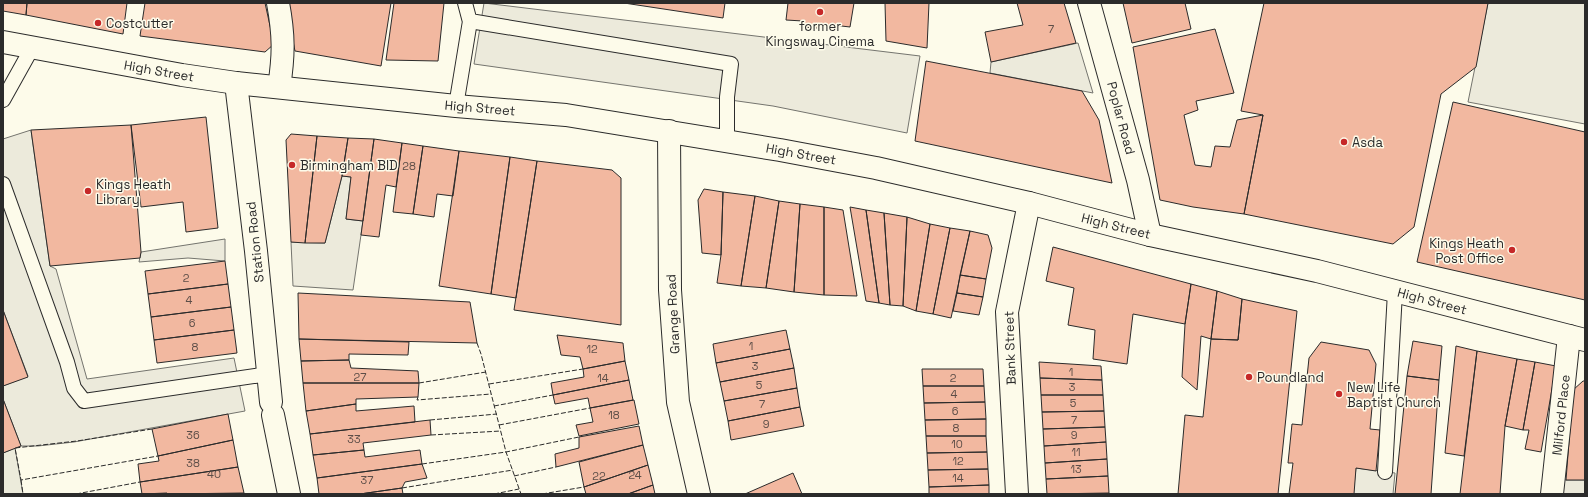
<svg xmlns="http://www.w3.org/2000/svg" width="1588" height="497" font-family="'Space Grotesk',sans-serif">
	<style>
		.green { fill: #ecebdb; stroke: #74746e }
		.parking { fill: #eceadb; stroke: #74746e }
		.building { fill: #f2b8a0; stroke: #2b2b2b }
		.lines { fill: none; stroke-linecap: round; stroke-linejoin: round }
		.service-casing { stroke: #2b2b2b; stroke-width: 16 }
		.minor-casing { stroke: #2b2b2b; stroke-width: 24 }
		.trunk-casing { stroke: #2b2b2b; stroke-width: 24 }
		.service { stroke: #fdfbea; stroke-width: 14 }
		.minor { stroke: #fdfbea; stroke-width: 22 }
		.trunk { stroke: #fdfbea; stroke-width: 22 }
		.fence { stroke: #2b2b2b; stroke-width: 1; stroke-dasharray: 5 2; stroke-linecap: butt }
		.poi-dot { fill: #c62828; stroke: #fdfbea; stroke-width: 1.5 }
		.labels { text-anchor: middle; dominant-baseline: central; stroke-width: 3; stroke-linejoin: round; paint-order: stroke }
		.number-label { font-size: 11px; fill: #5d4e48 }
		.poi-label { font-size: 13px; fill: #2b2b2b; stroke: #fdfbea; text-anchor: start }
		.street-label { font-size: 13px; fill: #2b2b2b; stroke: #fdfbea }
	</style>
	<rect width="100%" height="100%" fill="#fdfbea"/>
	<path class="green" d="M15,448l8,46h-20v-41z"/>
	<path class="parking" d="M484,3l436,53 -13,77 -134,-27 -299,-42z
		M1488,3h97v121l-117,-22z
		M1078,43l15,50 -103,-20 1,-11z
		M31,130l19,136 6,3 31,110 147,-21 11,53 -171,31 -36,4h-17l-18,-47v-13l25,-10 -25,-66v-171z
		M342,176l9,1 -5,42 17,2 -10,69 -60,-4 -2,-44 34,1z
		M225,239v22l-37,-3 -49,4 2,-10z
		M1356,468l39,5 -2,21h-40z
		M1554,480h31v14h-33z"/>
	<path class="building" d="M3,3h24l-1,12 -23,-4z
		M27,3h100l-4,31 -97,-19z
		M145,3h120l9,41 -9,8 -125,-16z
		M285,3h106l-10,63 -86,-15z
		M394,3h50l-6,58 -52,-1z
		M624,3h101l-2,15z
		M788,3h66l-4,24 -17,-2 -1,4 -30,-2 1,-6 -17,-1z
		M885,3h44l-2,45 -41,-7z
		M1017,3h47l12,40 -85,19 -6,-30 38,-7z
		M1123,3h62l6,26 -59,14z
		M1264,3h224l-12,64 -35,27 -27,133 -21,17 -149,-30 19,-99 -22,-4z
		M1215,29l19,64 -38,8 2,9 -14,5 11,50 16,2 4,-21 15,1 7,-27 26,-5 -19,99 -51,-7 -33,-7 -27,-153z
		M926,61l156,30 17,29 13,63 -197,-42z
		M1453,102l132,30v168l-168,-38z
		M206,117l12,111 -32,4 -3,-30 -42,5 -10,-82z
		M131,125l10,127 -1,6 -90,8 -19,-136z
		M291,134l26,2 -12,107 -14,-1 -5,-102z
		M317,136l31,2 -6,38 -17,67h-20z
		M348,138l26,1 -11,82 -17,-2 5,-42 -9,-1z
		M374,139l28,4 -6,44 -10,-2 -7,52 -18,-2z
		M402,143l21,3 -10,68 -20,-2z
		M423,146l36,5 -6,45 -16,-2 -3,23 -21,-3z
		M459,151l51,6 -19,137 -52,-8z
		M510,157l27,4 -21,137 -25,-4z
		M537,161l75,9 9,8v147l-107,-15z
		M704,189l19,3 -2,63 -19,-2 -4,-53z
		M723,192l32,4 -14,90 -24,-3 4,-28z
		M755,196l24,5 -13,87 -25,-2z
		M779,201l21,3 -6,88 -28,-4z
		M800,204l24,3v88l-30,-3z
		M824,207l19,3 14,86 -33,-1z
		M850,207l16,3 13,93 -13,-2z
		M866,210l18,3 6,92 -11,-2z
		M884,213l23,4 -4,89 -13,-1z
		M907,217l23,7 -14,87 -13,-5z
		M930,224l20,4 -17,86 -17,-3z
		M950,228l20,3 -19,87 -18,-4z
		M970,231l18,4 4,13 -6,31 -26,-4z
		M1053,247l138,37 -6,40 -52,-10 -6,50 -34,-5 2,-29 -27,-5 6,-37 -28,-7z
		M225,261l3,23 -80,10 -3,-23z
		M960,275l26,4 -3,18 -26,-4z
		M228,284l3,23 -80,10 -3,-23z
		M1191,284l26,7 -6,48 -10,-3 -4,54 -15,-13 3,-53z
		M1217,291l25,8 -4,41 -27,-1z
		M298,293l172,9 7,41 -178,-4z
		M957,293l26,4 -4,18 -26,-4z
		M1242,299l55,12 -19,183h-100l7,-79 18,2 8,-78 27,1z
		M231,307l3,23 -80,10 -3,-23z
		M3,310l25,67 -25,9z
		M234,330l3,23 -80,10 -3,-23z
		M786,330l4,19 -74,14 -3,-19z
		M557,335l66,8 2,18 -42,8 -3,-12 -19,-2z
		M299,339l110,3 -1,13 -59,-1v6l-48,1z
		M1413,341l29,5 -3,34 -32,-4z
		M1321,342l48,8 7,14 -6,65 10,1 -4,41 -20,-3 -2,26h-65l4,-31h-5l4,-39 10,1 7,-67z
		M1456,346l21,5 -13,105 -19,-3z
		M790,349l4,19 -74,14 -4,-19z
		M1477,351l40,8 -12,67 -5,68h-40z
		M1517,359l18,3 -12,68 -18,-4z
		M349,360l2,8 67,3 1,12h-116l-2,-22z
		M625,361l4,19 -76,15 -2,-12 33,-6 -1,-8z
		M1039,362l62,4 1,14 -62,-2z
		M1535,362l21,4 -15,86 -16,-3 4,-19h-6z
		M794,368l3,20 -73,13 -4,-19z
		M922,369h61l1,17h-61z
		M1407,376l32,4 -8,114h-36z
		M1040,378l62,2 1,15h-62z
		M629,380l4,20 -43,8 -2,-10 -33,6 -2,-9z
		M1583,381h2v99h-19l7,-90z
		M303,383h116l-1,14 -62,2v5l-50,7z
		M923,386h61l1,16 -61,1z
		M797,388l3,19 -72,14 -4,-20z
		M1041,395h62l1,16 -62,1z
		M3,399l18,47 -18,7z
		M634,400l5,24 -60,12 -3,-11 17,-3 -3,-14z
		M985,402l1,17 -61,1 -1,-17z
		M356,404v7l58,-5 1,16 -105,12 -4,-23z
		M800,407l4,19 -73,14 -3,-19z
		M1104,411l1,16 -62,2 -1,-17z
		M228,414l5,26 -75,16 -6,-27z
		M986,419v17h-60l-1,-16z
		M430,420l1,15 -68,8 1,7 -51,5 -3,-21z
		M639,426l4,19 -87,22 -1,-13 24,-6v-11z
		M1105,427l1,15 -62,4 -1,-17z
		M926,436h60l1,16 -60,1z
		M233,440l5,27 -98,15 -2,-18 21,-3 -1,-5z
		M1106,442l1,17 -62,4 -1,-17z
		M643,445l5,20 -64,22 -5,-25z
		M364,450l1,7 55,-7 2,14 -105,14 -4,-23z
		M987,452l1,17 -60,1 -1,-17z
		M1107,459l1,17 -62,3 -1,-16z
		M422,464l5,14 -22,4 -3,6 -42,6h-41l-2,-16z
		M648,465l5,20 -25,9h-42l-2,-7z
		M238,467l6,26 -77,1v-1l-25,1 -2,-12z
		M988,469l1,16 -60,2 -1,-17z
		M793,473l9,21h-57z
		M1108,476l1,17 -62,1 -1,-15z
		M653,485l2,9h-27z
		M989,485v9h-60v-7z
		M402,488l1,6h-43z"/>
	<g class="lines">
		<g class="service-casing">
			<path id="service" d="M465,3l5,19
				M3,100l29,-52
				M456,106l14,-85 261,43 -4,33v44
				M3,184l64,178 7,26 10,13 184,-27
				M1385,472l10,-180"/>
		</g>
		<g class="minor-casing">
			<path id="minor" d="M278,3c6,32 6,52 1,84
				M1089,3l49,177 12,55
				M236,83l20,168 15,151
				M669,131l1,159 8,112 21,92
				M273,415l16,79
				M1017,494l-10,-182 22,-109
				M1552,494l17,-158"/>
		</g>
		<g class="trunk-casing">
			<path id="trunk" d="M3,42l179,33 54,8 220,23 110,9 214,35 96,18 153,35 121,32 167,36 268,69"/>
		</g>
		<use href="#service" class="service"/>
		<use href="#minor" class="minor"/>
		<use href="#trunk" class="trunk"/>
		<path class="fence" d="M477,343l4,11 25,98 15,42
			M419,383l67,-11
			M489,384l94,-15
			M418,397l-1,3 74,-6
			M494,406l59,-11
			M430,420l67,-6
			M499,425l91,-17
			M152,429l-75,12 -62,7 6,32 137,-24
			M431,435l70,-4
			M422,464l84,-12 73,-15
			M514,476l42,-9
			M21,480l2,14
			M402,488l111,-18
			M76,494l64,-12
			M494,494l25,-5
			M542,494l42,-7"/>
	</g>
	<g class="poi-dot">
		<circle cx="820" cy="12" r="4"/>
		<circle cx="98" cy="23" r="4"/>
		<circle cx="1344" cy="142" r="4"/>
		<circle cx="292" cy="165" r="4"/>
		<circle cx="88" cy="191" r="4"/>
		<circle cx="1512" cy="250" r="4"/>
		<circle cx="1249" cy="377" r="4"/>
		<circle cx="1339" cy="394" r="4"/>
	</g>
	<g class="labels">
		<g class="number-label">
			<text x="1051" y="29">7</text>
			<text x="409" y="166">28</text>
			<text x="186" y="278">2</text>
			<text x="189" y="300">4</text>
			<text x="192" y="323">6</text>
			<text x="751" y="346">1</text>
			<text x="195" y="347">8</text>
			<text x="592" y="349">12</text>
			<text x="755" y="366">3</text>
			<text x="1071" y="372">1</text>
			<text x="360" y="377">27</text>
			<text x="603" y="378">14</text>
			<text x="953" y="378">2</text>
			<text x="759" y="385">5</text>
			<text x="1072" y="387">3</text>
			<text x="954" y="394">4</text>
			<text x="1073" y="403">5</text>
			<text x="762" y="404">7</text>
			<text x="955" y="411">6</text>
			<text x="614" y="415">18</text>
			<text x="1074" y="420">7</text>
			<text x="766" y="424">9</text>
			<text x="956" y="428">8</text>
			<text x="193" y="435">36</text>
			<text x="1074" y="435">9</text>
			<text x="354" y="439">33</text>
			<text x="957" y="444">10</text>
			<text x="1076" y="452">11</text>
			<text x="958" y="461">12</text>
			<text x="193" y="463">38</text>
			<text x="1076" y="469">13</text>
			<text x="214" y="474">40</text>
			<text x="635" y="475">24</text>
			<text x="599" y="476">22</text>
			<text x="958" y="478">14</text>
			<text x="367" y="480">37</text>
		</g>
		<g class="poi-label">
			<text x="106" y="23">Costcutter</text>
			<text x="820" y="26" text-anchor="middle">former<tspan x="820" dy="15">Kingsway Cinema</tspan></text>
			<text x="1352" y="142">Asda</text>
			<text x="300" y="165">Birmingham BID</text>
			<text x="96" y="184">Kings Heath<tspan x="96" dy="15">Library</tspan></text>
			<text x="1504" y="243" text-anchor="end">Kings Heath<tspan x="1504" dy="15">Post Office</tspan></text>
			<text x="1257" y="377">Poundland</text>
			<text x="1347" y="387">New Life<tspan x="1347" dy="15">Baptist Church</tspan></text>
		</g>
		<g class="street-label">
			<text transform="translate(159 71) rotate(10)">High Street</text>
			<text transform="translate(480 108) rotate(5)">High Street</text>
			<text transform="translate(1121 118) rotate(75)">Poplar Road</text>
			<text transform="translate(801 154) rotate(10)">High Street</text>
			<text transform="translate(1116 226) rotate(14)">High Street</text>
			<text transform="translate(255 242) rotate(-96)">Station Road</text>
			<text transform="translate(1432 301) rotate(15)">High Street</text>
			<text transform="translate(673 314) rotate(-93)">Grange Road</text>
			<text transform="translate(1010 348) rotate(-92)">Bank Street</text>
			<text transform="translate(1561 415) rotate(-84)">Milford Place</text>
		</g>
	</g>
	<rect width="1588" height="497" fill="none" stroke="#2b2b2b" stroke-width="8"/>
</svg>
